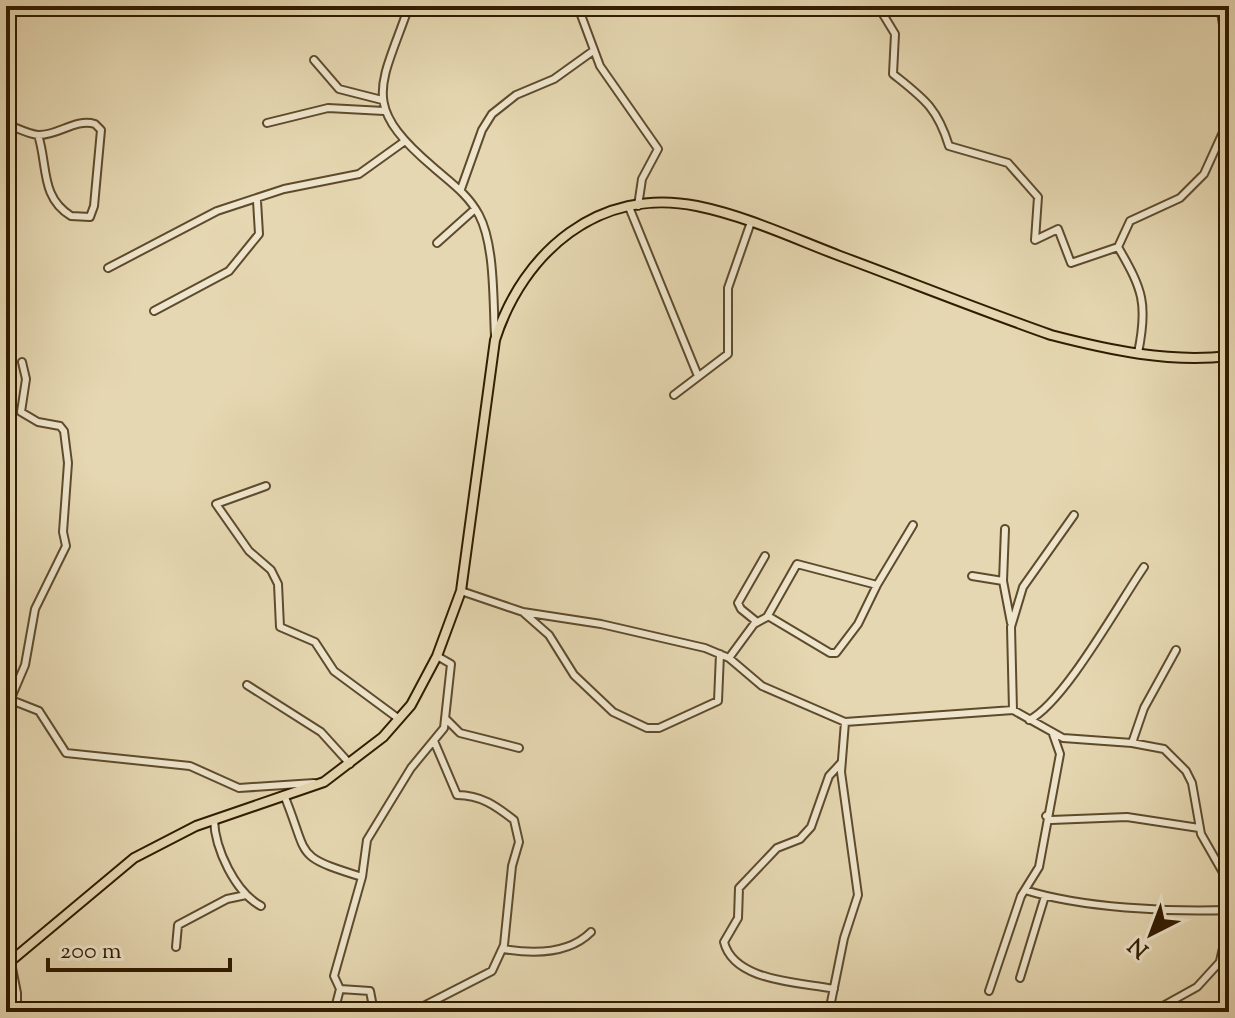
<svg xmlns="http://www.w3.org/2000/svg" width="1235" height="1018" font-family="'Sorts Mill Goudy',serif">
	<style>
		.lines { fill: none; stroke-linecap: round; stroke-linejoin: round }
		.minor-casing { stroke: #5e4b2c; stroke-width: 10 }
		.major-casing { stroke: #311c00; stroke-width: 12 }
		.minor { stroke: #eee5cc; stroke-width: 6 }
		.major { stroke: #e5d7b1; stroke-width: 8 }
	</style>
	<rect width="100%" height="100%" fill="#e5d7b1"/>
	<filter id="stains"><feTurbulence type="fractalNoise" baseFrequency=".0025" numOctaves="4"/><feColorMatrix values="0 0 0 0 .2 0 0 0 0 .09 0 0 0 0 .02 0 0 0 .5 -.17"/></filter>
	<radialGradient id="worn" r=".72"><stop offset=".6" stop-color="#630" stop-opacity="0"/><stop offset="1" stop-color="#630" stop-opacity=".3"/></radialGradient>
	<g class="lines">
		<g class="minor-casing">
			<path id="minor" d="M409,6c-28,81 -50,98 24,161 17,15 35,27 46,48 16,30 14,87 16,121
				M575,6l6,9 19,51 58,83 -16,30 -4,27
				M878,6l17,28 -2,40c30,24 44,33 56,72l59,17 30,34 -3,43 23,-11 13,34 47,-16c25,43 30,57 20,106
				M1219,6c11,33 -2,70 10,103
				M581,15l9,-9
				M314,60l25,29 43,11
				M267,123l61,-15 56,3
				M6,124c9,3 22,10 32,11 20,1 37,-17 57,-11l6,6 -7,76 -4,11 -19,-1c-31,-19 -23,-51 -33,-81
				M461,189l21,-59 10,-16 24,-19 38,-16 39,-28
				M629,207l69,169
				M437,243l38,-34
				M1118,247l12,-26 50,-23 24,-24 25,-55
				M108,268l109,-57 67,-22 75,-15 46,-33
				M154,311l75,-40 30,-37 -2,-33
				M674,395l54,-41v-66l23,-66
				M266,486l-50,18 33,47 22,19 7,14 2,43 35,15 19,29 65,48
				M1005,529l-2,52 8,42
				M972,576l31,5
				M461,591l62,21 78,12 104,24 24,10 33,28 83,36 168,-12 50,28 69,5 32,6 22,22 6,12 9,51 28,49
				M524,613l25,22 25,40 39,37 34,16h12l59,-27 2,-47
				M768,616l62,37h6l22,-29 19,-39
				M757,622l-16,-13 -3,-6 27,-47
				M729,658l25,-34 13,-7 30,-53 80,21 36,-60
				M247,685l74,47 29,32
				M6,698l33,13 27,42 124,13 49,22 75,-5
				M11,698l14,-33 10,-56 31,-63 -3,-14 5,-69 -4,-32 -4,-5 -22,-4 -17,-10 5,-33 -4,-17
				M1013,710l-2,-83 12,-40 51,-72
				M446,719l14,14 59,15
				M1029,720c35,-17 90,-117 115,-153
				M1132,743l12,-35 32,-58
				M284,795c26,63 8,60 78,82
				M1046,816l5,4 76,-3 72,11
				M214,820c1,29 21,72 47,86
				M1025,890c57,18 143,22 204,20
				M176,947l2,-22 49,-26 19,-4
				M503,949c30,5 66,5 88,-17
				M1220,961l9,-39
				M11,963l6,30v19
				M1020,978l25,-82
				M834,989c-34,-7 -100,-7 -110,-47l14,-24 1,-30 38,-40 23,-9 11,-12 18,-51 12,-13
				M989,991l32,-95 18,-29 21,-113 -7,-20
				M334,1012l6,-23
				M374,1012l-4,-21 -30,-2 -6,-13 28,-99 5,-37 44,-72 33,-40 7,-64 -14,-8
				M412,1012l80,-41 12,-26 8,-79 7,-24 -5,-22c-18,-14 -33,-25 -57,-25l-23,-54
				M829,1012l15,-74 14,-43 -17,-123 4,-50
				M1152,1012l45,-25 32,-35"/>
		</g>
		<g class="major-casing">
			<path id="major" d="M6,965l128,-107 62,-32 128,-44 59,-45 28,-32 26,-49 24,-65 34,-251c28,-88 104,-154 202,-134 49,10 96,32 143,50 70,26 140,54 211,79 58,15 118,28 178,21"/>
		</g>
		<use href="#minor" class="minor"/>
		<use href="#major" class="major"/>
	</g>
	<rect width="1235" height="1018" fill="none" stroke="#e5d7b1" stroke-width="32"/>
	<rect x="8" y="8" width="1219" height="1002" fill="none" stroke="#311c00" stroke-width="4"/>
	<rect x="16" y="16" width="1203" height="986" fill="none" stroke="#311c00" stroke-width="2"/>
	<g transform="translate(1151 934) rotate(222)" stroke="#eee5cc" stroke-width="6" paint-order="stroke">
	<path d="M0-6L14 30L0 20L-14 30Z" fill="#311c00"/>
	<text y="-12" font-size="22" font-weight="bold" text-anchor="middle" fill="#311c00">N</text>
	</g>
	<path d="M48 958v12h182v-12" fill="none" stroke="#311c00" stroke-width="4"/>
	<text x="60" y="958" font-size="24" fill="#311c00" stroke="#eee5cc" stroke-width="6" paint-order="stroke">200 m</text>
	<rect width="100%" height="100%" filter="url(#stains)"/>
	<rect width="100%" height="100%" fill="url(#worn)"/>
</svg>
